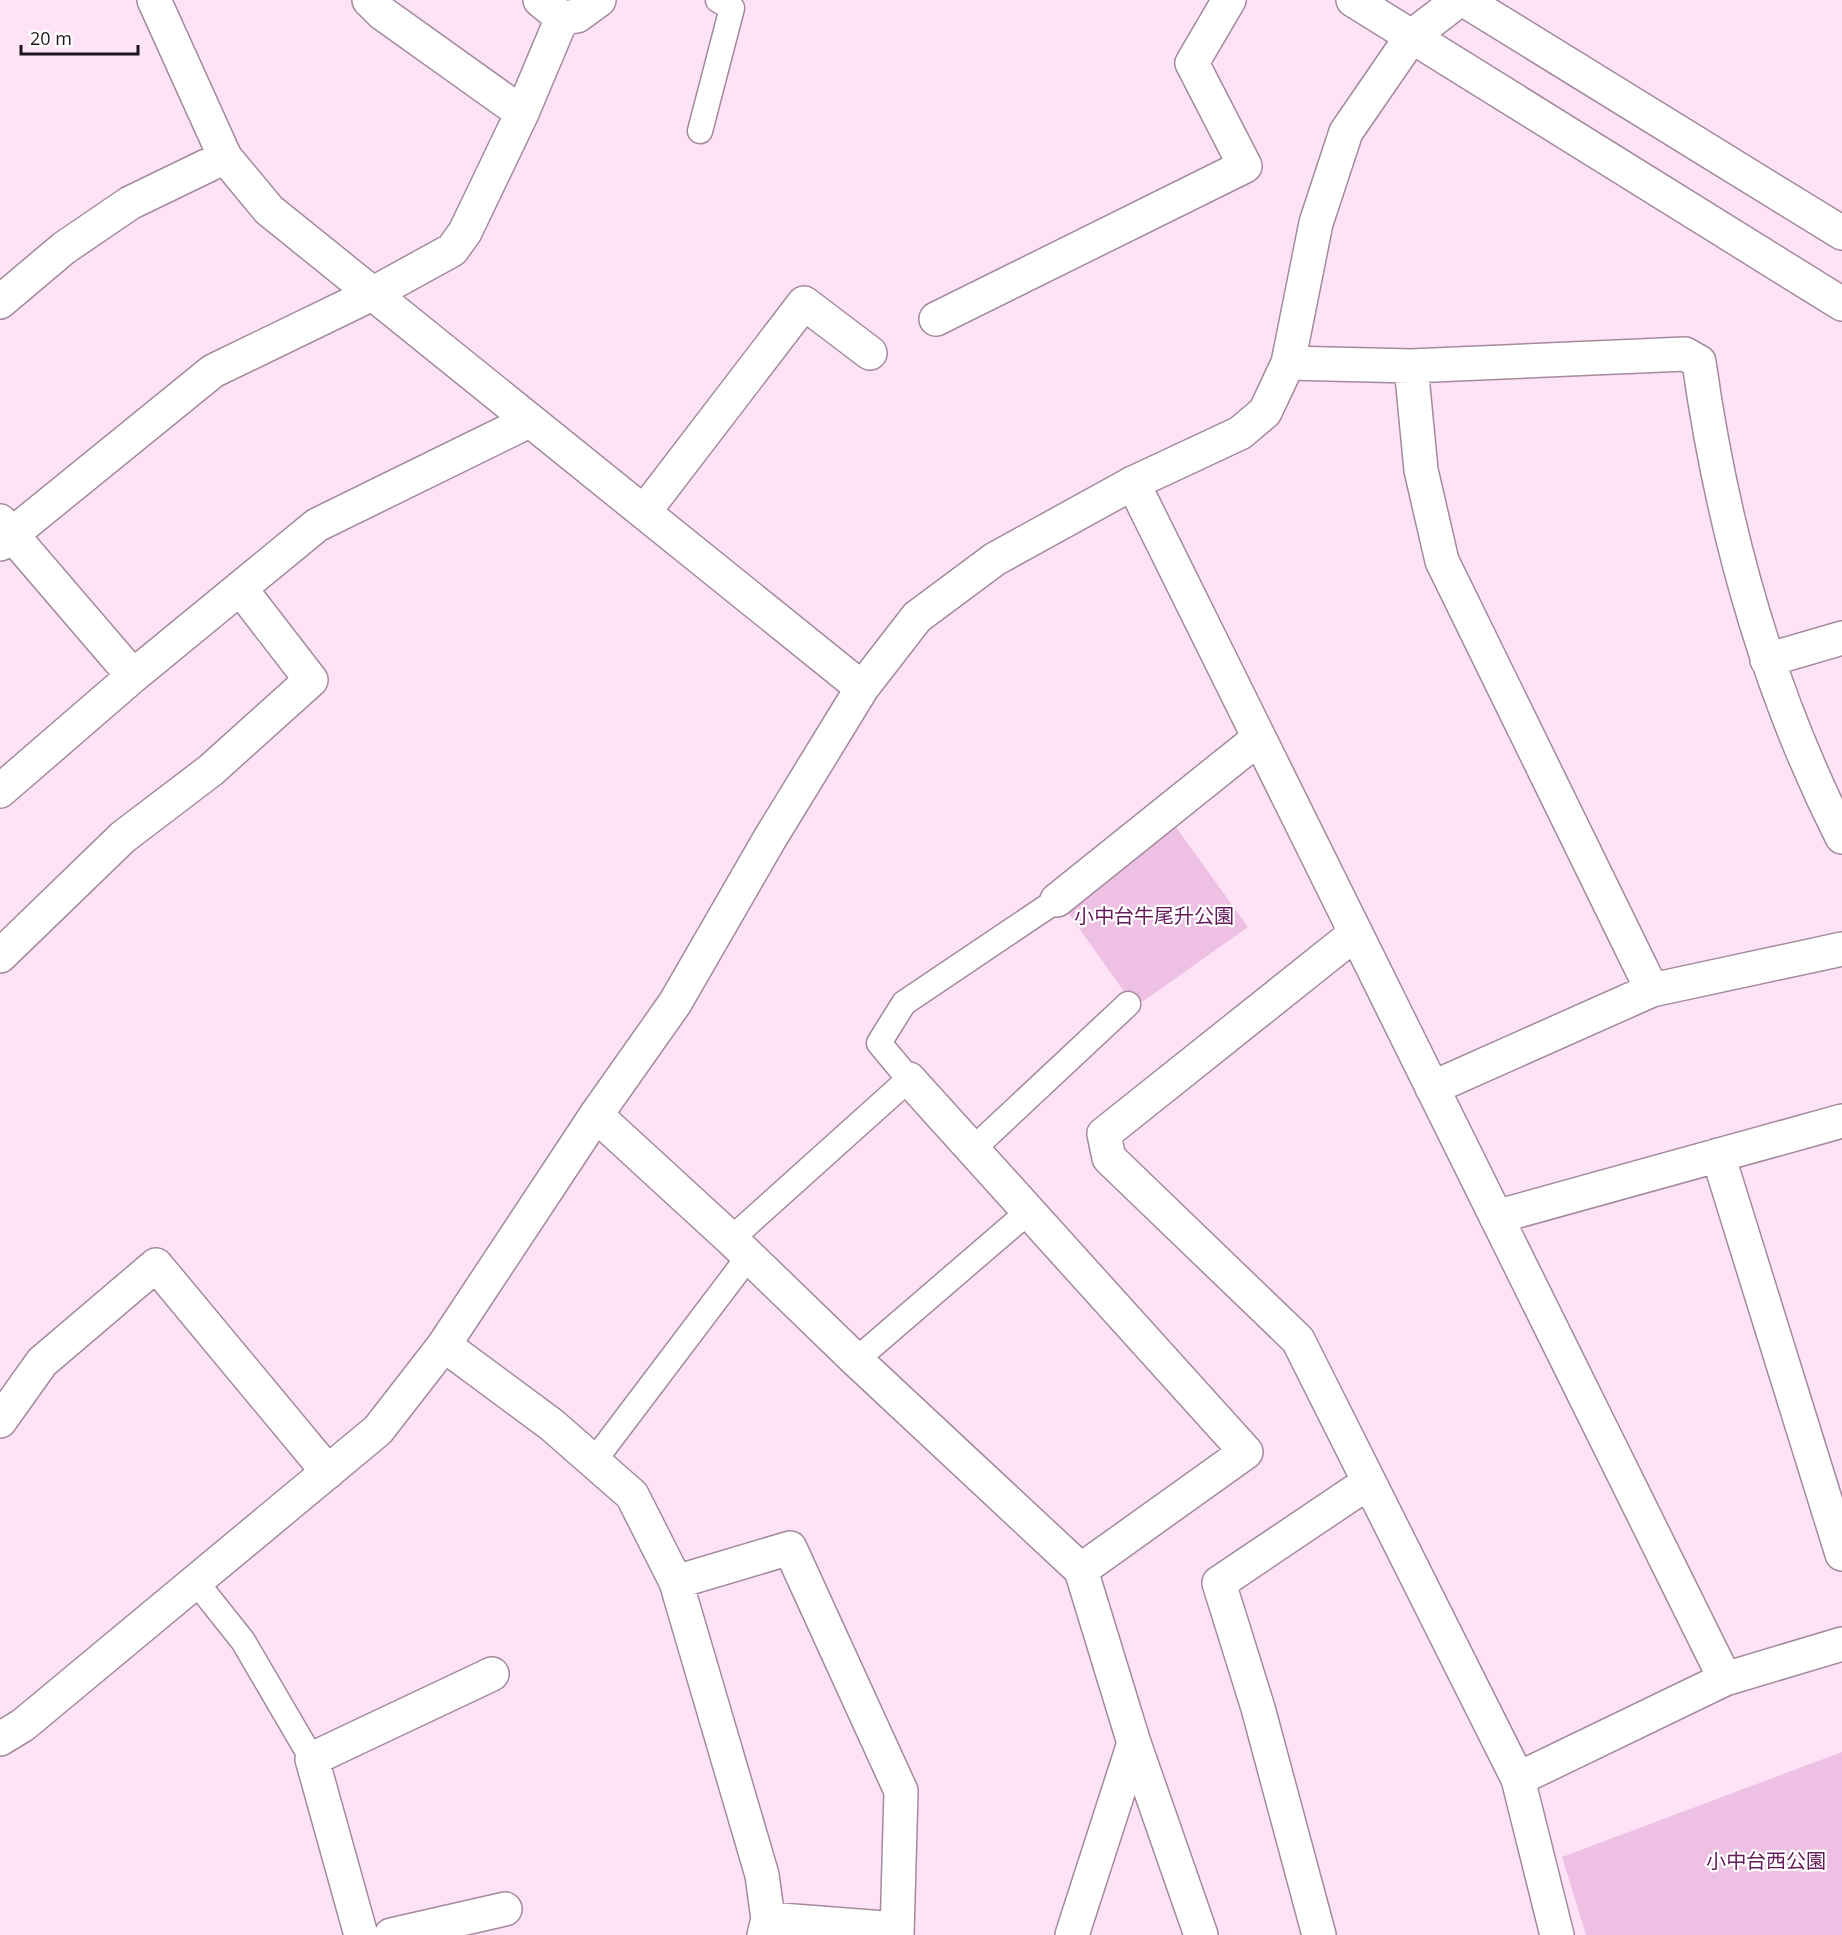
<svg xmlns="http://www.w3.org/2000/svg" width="1842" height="1935" font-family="'Open Sans','Noto Sans JP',sans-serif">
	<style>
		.green { fill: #eec1e4 }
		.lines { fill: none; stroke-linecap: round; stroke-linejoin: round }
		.lane-casing { stroke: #a38a9d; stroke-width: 27 }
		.street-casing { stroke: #a38a9d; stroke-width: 36 }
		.secondary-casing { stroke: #a38a9d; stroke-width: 36 }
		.lane { stroke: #fff; stroke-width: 24 }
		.street { stroke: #fff; stroke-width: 33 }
		.secondary { stroke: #fff; stroke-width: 33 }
		.labels { text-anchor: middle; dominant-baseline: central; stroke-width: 4.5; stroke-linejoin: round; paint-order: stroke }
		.park-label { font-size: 20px; fill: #631a59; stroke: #fff }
	</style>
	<rect width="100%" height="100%" fill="#fee3f7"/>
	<path class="green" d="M1173,823l75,104 -113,80 -74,-104z
		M1842,1752v183h-256l-24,-78z"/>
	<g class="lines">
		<g class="lane-casing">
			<path id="lane" d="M700,131l32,-123 -14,-8
				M972,1150l156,-146
				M731,1239l178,-160 -30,-36 25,-40 153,-103
				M856,1360l172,-148
				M594,1461l155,-205
				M196,1582l47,59 69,118"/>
		</g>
		<g class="street-casing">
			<path id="street" d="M369,0l13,13 140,100
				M562,18l15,-2 22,-16
				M0,302l64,-54 66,-45 95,-46 -71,-157
				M936,319l309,-153 -53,-103 37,-63
				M1288,363l123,3 274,-12 14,8c23,164 68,327 143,475
				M1411,366l10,104 21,91 210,429
				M1133,483l592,1196
				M644,512l160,-209 66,50
				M0,521l133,155
				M0,544l213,-173 159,-77 80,-44 13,-18 57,-119 40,-95 -22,-18
				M1767,660l75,-22
				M0,791l133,-115 184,-151 212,-104
				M1057,900l202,-162
				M1356,933l-252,201 5,24 189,182 220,439
				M0,956l123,-119 88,-67 100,-90 -71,-92
				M909,1079l337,373 -165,118
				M1432,1088l220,-98 190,-41
				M596,1115l135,124 125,121 225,210 53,173 67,192
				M1718,1155l124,399
				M1496,1217l346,-96
				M444,1345l108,80 80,70 44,87 86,293 6,44 -4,16
				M0,1421l42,-59 114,-97 172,207
				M676,1582l114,-34 111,243 -4,144
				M768,1919l129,10
				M361,1935l-49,-176 180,-85
				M391,1935l114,-26
				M1072,1935l62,-192
				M1319,1935l-61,-227 -39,-125 150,-101
				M1557,1935l-39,-156 207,-100 117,-35"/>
		</g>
		<g class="secondary-casing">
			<path id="secondary" d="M1353,0l489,304
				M1464,0l378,233
				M225,157l44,53 593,478
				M0,1739l23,-14 355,-295 66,-85 152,-230 79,-112 94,-163 93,-152 55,-71 78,-58 138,-76 107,-50 25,-21 23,-49 28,-140 30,-91 66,-96 47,-36"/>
		</g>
		<use href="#lane" class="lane"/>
		<use href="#street" class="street"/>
		<use href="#secondary" class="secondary"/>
	</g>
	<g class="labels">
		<g class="park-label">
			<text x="1154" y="915">小中台牛尾升公園</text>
			<text x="1766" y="1860">小中台西公園</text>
		</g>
	</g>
	<path d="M21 45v9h117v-9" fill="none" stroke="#1e151c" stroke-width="3"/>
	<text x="30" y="45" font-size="18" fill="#1e151c" stroke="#ffffff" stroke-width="4.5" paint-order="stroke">20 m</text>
</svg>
